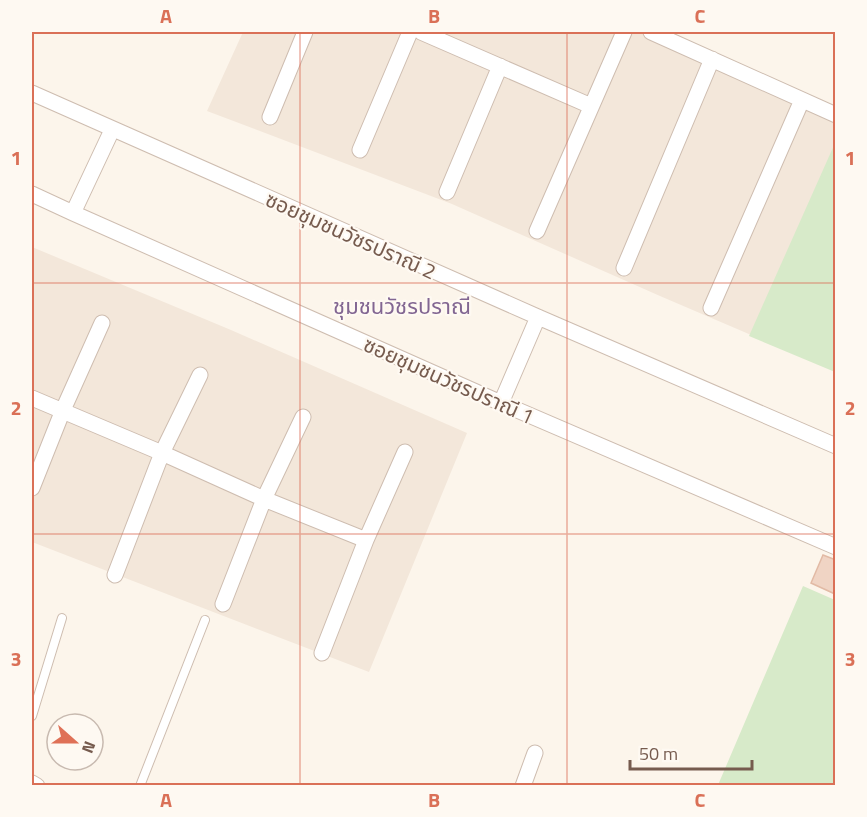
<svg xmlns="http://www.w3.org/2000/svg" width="867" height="817" font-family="'Titillium Web','Noto Sans Thai',sans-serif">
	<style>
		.residential { fill: #f3e7da }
		.green { fill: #d7eac9 }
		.building { fill: #f0d4c4; stroke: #e2baa5; stroke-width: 1.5 }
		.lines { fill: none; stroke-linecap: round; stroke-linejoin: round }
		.lane-casing { stroke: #cebdb0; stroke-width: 10 }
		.street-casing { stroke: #cebdb0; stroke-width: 17 }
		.lane { stroke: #fff; stroke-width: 8 }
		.street { stroke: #fff; stroke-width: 15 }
		.grid { fill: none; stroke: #da7057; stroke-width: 1.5; stroke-opacity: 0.55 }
		.labels { text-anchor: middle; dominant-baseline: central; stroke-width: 4.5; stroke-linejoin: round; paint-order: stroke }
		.street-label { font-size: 21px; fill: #765b4e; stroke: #fef9f2 }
		.neighbourhood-label { font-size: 22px; fill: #826692; stroke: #fef9f2 }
		.neatline { fill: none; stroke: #da7057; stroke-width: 2 }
		.grid-label { font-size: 20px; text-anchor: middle; font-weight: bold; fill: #da7057 }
	</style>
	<rect width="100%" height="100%" fill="#fcf5eb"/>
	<path class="residential" d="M243,32h417l175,78v261l-175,-75 -208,-92 -245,-93z
		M32,247l199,83 236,103 -98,239 -337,-130z"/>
	<path class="green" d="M835,143l1,229h-1l-86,-36z
		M803,586l32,14v185h-117z"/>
	<path class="building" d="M823,555l13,5 -1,34 -24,-11z"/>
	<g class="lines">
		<g class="lane-casing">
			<path id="lane" d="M32,716l30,-98
				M140,786l65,-166"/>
		</g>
		<g class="street-casing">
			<path id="street" d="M421,32l170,74
				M651,32l185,83
				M32,93l506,224 298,129
				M270,117l35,-85
				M360,150l50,-118
				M447,192l53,-126
				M32,194l41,19 428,190 335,144
				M73,213l39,-83
				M537,231l87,-199
				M624,268l88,-209
				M711,308l91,-208
				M32,398l130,55 102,46 102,41
				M501,403l37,-86
				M32,488l31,-78 39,-87
				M115,575l47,-122 38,-78
				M223,604l41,-105 39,-82
				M322,653l44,-113 39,-88
				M32,783l5,3
				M523,786l12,-33"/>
		</g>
		<use href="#lane" class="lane"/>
		<use href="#street" class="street"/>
	</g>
	<path class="grid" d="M300,32v754M567,32v754M32,283h804M32,534h804"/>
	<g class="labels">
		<g class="street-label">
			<text transform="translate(351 235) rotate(24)">ซอยชุมชนวัชรปราณี 2</text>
			<text transform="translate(449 380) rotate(24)">ซอยชุมชนวัชรปราณี 1</text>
		</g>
		<g class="neighbourhood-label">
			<text x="402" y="306">ชุมชนวัชรปราณี</text>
		</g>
	</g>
	<rect width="867" height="817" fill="none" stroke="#fef9f2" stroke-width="66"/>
	<g transform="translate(75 742) rotate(111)"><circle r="28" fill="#fef9f2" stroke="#c8bab0" stroke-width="1.5"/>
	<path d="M0-4.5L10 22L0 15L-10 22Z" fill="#df7157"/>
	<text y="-9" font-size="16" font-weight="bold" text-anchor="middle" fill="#765b4e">N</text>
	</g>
	<path d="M630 760v9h122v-9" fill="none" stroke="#765b4e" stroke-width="3"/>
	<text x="639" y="760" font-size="18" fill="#765b4e" stroke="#fef9f2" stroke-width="4.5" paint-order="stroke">50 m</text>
	<rect x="33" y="33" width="801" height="751" class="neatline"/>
	<g class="grid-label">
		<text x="166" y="23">A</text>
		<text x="434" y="23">B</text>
		<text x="700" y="23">C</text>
		<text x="16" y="165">1</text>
		<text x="850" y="165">1</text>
		<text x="16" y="415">2</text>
		<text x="850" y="415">2</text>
		<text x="16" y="666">3</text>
		<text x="850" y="666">3</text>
		<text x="166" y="807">A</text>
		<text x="434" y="807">B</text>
		<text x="700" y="807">C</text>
	</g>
</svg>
